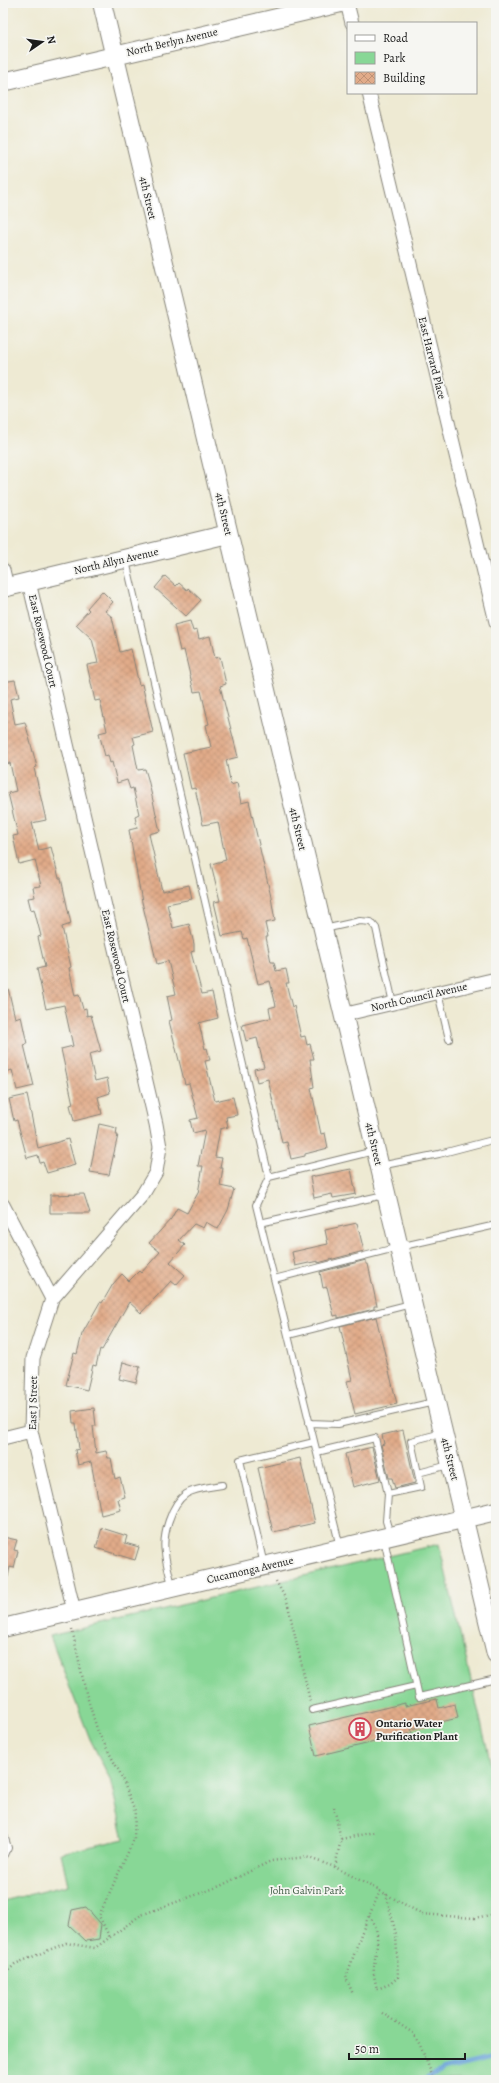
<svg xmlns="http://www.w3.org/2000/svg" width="499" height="2083" font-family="Alegreya,serif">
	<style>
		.park { fill: #88d796; stroke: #527a59 }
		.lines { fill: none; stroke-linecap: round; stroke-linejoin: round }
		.stream { stroke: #69a2d8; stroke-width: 4.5 }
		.building { fill: url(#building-cross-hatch) }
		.lane-casing { stroke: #858378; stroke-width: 8 }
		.street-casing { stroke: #858378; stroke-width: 15 }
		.secondary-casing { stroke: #858378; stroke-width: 20 }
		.path { stroke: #858378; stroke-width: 2.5; stroke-dasharray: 1 3; stroke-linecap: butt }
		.lane { stroke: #fff; stroke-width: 6 }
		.street { stroke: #fff; stroke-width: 13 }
		.secondary { stroke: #fff; stroke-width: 18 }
		.labels { text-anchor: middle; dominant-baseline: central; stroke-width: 3.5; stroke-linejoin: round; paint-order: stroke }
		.street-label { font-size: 11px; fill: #1c1c1c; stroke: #f6f6f2 }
		.poi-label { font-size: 11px; font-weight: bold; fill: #1c1c1c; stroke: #f6f6f2; text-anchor: start }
		.park-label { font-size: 11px; fill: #425d47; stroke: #f6f6f2 }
	</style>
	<defs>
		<pattern id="building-cross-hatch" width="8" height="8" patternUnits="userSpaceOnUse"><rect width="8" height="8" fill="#e1ab89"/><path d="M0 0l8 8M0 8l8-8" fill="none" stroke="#c09376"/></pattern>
	</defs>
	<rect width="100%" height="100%" fill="#f6f6f2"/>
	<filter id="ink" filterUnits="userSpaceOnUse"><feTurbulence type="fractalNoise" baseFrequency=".025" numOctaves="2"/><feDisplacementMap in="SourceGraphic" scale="8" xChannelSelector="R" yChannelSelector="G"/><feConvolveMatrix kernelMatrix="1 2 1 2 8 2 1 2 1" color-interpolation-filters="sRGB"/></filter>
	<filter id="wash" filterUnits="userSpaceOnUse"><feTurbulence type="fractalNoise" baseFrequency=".012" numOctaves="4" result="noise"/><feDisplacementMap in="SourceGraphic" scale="16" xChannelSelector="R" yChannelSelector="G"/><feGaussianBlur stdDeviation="0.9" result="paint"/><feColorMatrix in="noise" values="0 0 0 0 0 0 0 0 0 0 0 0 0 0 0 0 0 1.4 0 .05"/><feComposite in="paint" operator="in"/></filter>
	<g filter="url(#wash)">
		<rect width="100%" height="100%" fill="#eeead3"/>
		<path class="park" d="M439,1544l57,242v294h-493v-179l65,-16 -7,-32 63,-14 -14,-60 -20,-40 -40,-103z"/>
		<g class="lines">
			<path class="stream" d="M425,2080l18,-10 53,-13"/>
		</g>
		<g id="blocks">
			<path class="building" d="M165,576l11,10 3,-3 8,7 1,-2 13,12 -15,16 -31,-28z
				M102,591l11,11 -8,9 7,6 8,35 11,-3 8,36 3,-1 11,48 -20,5 2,7 -2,1 5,25 7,-1 3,10 12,52 -11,3 13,57 27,-6 3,14 -25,5 6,24 16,-4 5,20v7l-3,1 11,42 10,-2 6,26 -19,5 6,26 2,-1 3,12 -5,1 10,40 18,-4 4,18 -11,2 2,10 -8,2 -5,28 7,1 -2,10h3l-3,18 14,3 -6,21 -10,19 -12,-7 -3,6 -9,-4 -15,16 6,5 -15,17 15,13 -9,10 -5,-4 -30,32 -12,-11 -27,48 -2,-1 -4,17 -3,-1 -6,25 -21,-5 8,-32 3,1 5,-20 18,-32 2,1 11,-19 9,-10 7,7 10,-10 2,2 19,-21 -11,-9 22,-24 6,-11 10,5 11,-20 5,-27h-5l7,-36 -12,3 -3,-13 8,-2 -9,-35 -4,1 -16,-63 3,-1 -5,-24 9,-2 -8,-33 -11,3 -15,-62 -13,-72 8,-2 -2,-12 4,-2 -6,-26 -3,1 -3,-9 -10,3 -5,-21 -2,1 -2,-8 -3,1 -6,-23 8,-2 -7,-31 -5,1 -8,-36 11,-2 -6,-24 -16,-15 13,-14 -2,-2z
				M190,621l3,10 4,-1 2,9 11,-3 5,22 5,-1 6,27 -6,2 18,71 -12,3 5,25 6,-2 4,20 8,-2 22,96 4,24 -10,2 3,14h-2l5,25h3l2,9 10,-2 3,14h-3l6,24 2,-1 7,31 4,-1 2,9 3,-1 4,15h-4l4,28 -3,1 10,46 4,-1 3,15 -23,6v2l-14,3 -4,-17 -5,1 -14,-64 -11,3 -3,-13 10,-2 -7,-29 -11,3 -4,-16 29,-7 -2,-10 7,-2 -6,-25 -12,3 -11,-46 -3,1 -2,-7 -20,4 -8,-34 6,-1 -9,-37 15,-4 -8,-38 -15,3 -8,-37 -4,1 -8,-36 28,-6 -5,-22 3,-1 -8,-33 -7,1 -10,-42 -4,1 -6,-26z
				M15,680l4,17 -9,2 5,25 10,-2 12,45 -3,1 12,52 -14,3 7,27 12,-3 8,31h2l10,46 -9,3 9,40 -2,1 6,28 4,-1 4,14 3,-1 1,8 4,-1 10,36 -12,3 6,27 12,-3 3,15 -12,4 4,17 -28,7 -4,-16 3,-1 -12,-55 12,-3 -9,-41 -18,4 -9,-40 8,-2 -7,-30 3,-1 -7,-27 -3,1 -3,-12 7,-1 -2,-10 8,-1 -6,-26 -16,4 -6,-28 5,-1 -10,-42 8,-2 -6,-28 -5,1 -2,-8v-74z
				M8,988l7,30 6,-2 6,28 -3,1 10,41 -17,4 -5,-20 -9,3v-16l4,-1 -4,-19v-48z
				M27,1095l11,53 30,-9 7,26 -28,8 -4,-11 -3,1 -2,-8 -11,3 -10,-38 -3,1 -5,-22z
				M99,1124l18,4 -1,7h2l-9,40 -19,-3z
				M351,1169l5,25 -23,4 -1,-4 -18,4 -4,-21z
				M84,1194l6,19h-40v-18z
				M357,1223l7,28 -46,12v-2l-23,5 -3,-14 36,-8 -3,-14z
				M366,1260v4h2l9,42h-3v3l-36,9v-3l-4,1 -7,-29 -4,1 -3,-16z
				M376,1317l21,87 -42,10 -8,-33 5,-1 -12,-54z
				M123,1362l17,5 -4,16 -17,-4z
				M94,1408l2,18h-3l3,27 10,-2 2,7h3l4,21 5,-2 5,20 -7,2 3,11 -20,5 -10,-53 -13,3 -3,-15 4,-1 -3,-26h-3l-1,-12z
				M403,1430l12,53 -20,5 -3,-10h-3l-8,-33 3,-1 -2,-9z
				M372,1447l8,33 -27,7 -8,-33z
				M300,1458l15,65 -42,9 -15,-64z
				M102,1528l25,8 -2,7 14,4 -4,13 -39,-12z
				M3,1537l14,3 -3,10 4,1 -4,17 -4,-1 -2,10h-5z
				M437,1699l2,9 16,-4 3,14 -47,11 1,4 -96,23 -7,-30 96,-23v3z
				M86,1907l15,17 -2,15 -13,2 -17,-16 3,-15z"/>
		</g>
	</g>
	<g filter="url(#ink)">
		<use href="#blocks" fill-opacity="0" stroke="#858378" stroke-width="1"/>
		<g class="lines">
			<g class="lane-casing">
				<path id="lane" d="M126,561l143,616
					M324,929l36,-8 11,1 5,6 17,75
					M438,993l11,46
					M380,1166l59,-12 57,-15
					M260,1223l124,-28
					M274,1279l125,-32 97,-22
					M288,1335l123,-31
					M309,1423l29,1 96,-22
					M317,1452l58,-14 13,56 -2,27 4,13
					M418,1473l31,-8
					M388,1494l33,-7 -10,-46 31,-8
					M384,1539l35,158 77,-18
					M340,1547l-84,-342 13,-28 105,-26
					M264,1565l-24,-105 74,-18
					M172,1586c-2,-11 -6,-22 -7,-33 -3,-17 6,-49 21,-59 9,-6 25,-7 36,-9
					M312,1710l104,-24
					M3,1832l5,16 -3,7h-2"/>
			</g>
			<g class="street-casing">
				<path id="street" d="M347,3l5,20
					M369,93l127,529
					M3,570l4,17
					M29,582l127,542 4,23 -4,25 -13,22 -91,105
					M342,1015l154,-36
					M3,1205l49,94 -19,59 -2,73 43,180
					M3,1438l28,-7"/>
			</g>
			<g class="secondary-casing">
				<path id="secondary" d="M102,3l394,1651
					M3,82l338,-79
					M3,588l225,-54
					M3,1628l493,-117"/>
			</g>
			<path class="path" d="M276,1581l11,20 23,100
				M72,1629l14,64 12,39 22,41 15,38 -1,28 -35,77 11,22
				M334,1807l7,32 -6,28
				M341,1839l33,-7
				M380,1891l42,23 52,4 22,-4
				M369,1916c14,15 6,34 5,52 -1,7 2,15 3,22
				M3,1976l12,-12 51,-21 29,5 46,-33 79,-29 51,-25 35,-4 29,10 45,24 -19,43 -15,44 7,16
				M377,1989l13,-5 8,-7 -2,-43 -10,-40
				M382,2013l31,20 7,12 14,35"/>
			<use href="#lane" class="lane"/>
			<use href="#street" class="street"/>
			<use href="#secondary" class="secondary"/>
		</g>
	</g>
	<defs>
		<g id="building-ring" transform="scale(1.15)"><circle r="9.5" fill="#f6f6f2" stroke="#d1495b" stroke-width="1.5"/><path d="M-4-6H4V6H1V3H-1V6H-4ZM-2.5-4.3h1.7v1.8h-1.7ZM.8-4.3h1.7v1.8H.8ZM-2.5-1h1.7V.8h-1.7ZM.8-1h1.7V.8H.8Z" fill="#d1495b"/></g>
	</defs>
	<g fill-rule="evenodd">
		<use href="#building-ring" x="360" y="1729"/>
	</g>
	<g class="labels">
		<g class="street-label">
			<text transform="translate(172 42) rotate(-13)">North Berlyn Avenue</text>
			<text transform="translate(148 198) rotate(77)">4th Street</text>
			<text transform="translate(432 358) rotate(76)">East Harvard Place</text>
			<text transform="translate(224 514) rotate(77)">4th Street</text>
			<text transform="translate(116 561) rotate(-13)">North Allyn Avenue</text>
			<text transform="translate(43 641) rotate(77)">East Rosewood Court</text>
			<text transform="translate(298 829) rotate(77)">4th Street</text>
			<text transform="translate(116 956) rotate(77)">East Rosewood Court</text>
			<text transform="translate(419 997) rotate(-13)">North Council Avenue</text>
			<text transform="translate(374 1144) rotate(77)">4th Street</text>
			<text transform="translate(33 1403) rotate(-89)">East J Street</text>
			<text transform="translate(450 1459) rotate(76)">4th Street</text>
			<text transform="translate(250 1570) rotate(-13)">Cucamonga Avenue</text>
		</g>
		<g class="poi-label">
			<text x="376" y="1723">Ontario Water<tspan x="376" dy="13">Purification Plant</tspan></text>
		</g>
		<g class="park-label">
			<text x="307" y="1890">John Galvin Park</text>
		</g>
	</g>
	<rect width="499" height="2083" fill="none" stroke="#f6f6f2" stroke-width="16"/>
	<rect x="347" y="22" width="130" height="72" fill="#f6f6f2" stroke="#9f9f9c"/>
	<rect x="355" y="35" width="20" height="6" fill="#ffffff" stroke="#9f9f9c"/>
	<text x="383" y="42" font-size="12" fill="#1c1c1c">Road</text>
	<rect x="355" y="52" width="20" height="12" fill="#88d796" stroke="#9f9f9c"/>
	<text x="383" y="62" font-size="12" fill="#1c1c1c">Park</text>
	<rect x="355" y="72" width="20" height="12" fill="url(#building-cross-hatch)" stroke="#9f9f9c"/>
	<text x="383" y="82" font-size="12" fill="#1c1c1c">Building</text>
	<g transform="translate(42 42) rotate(77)" stroke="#f6f6f2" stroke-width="3" paint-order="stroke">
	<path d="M0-3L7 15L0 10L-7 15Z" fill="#1c1c1c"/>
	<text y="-6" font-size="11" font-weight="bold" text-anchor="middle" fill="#1c1c1c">N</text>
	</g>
	<path d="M349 2053v6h116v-6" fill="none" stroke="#1c1c1c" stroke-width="2"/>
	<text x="355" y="2053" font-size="12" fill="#1c1c1c" stroke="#f6f6f2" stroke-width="3" paint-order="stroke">50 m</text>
</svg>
